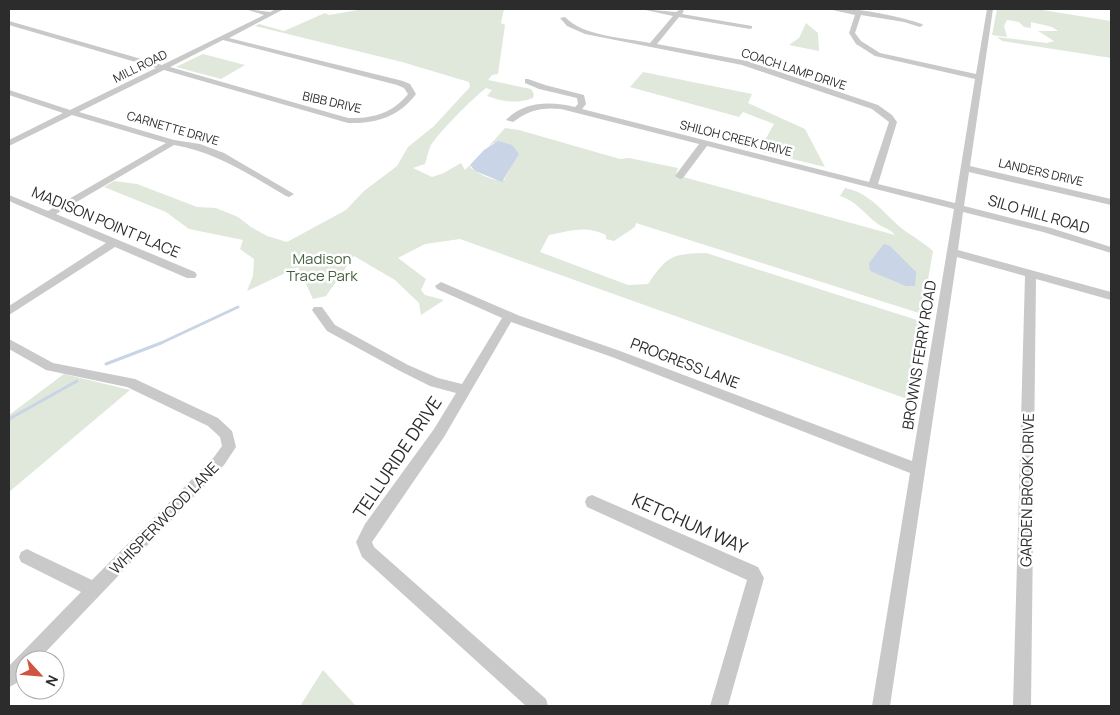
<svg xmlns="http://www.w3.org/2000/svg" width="1120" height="715" font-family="Manrope,sans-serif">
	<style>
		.green { fill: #dfe8db }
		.water { fill: #c9d4e6 }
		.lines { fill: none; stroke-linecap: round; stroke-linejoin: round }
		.stream { stroke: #c9d4e6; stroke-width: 3 }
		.minor { fill: #c9c9c9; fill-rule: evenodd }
		.labels { text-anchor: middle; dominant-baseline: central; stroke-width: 5; stroke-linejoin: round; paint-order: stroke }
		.far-street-label { font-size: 12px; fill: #2c2c2c; stroke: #fff }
		.street-label { font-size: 15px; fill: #2c2c2c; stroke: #fff }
		.park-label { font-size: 15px; fill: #48623f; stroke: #fff }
		.near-street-label { font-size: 18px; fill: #2c2c2c; stroke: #fff }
	</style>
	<rect width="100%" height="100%" fill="#fff"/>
	<path class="green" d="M364,9h140l-3,14 4,2 -7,49 -6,1 -4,5 43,9 3,5 -1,4c-17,6 -29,4 -46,-2l5,-6 -6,-2c-13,10 -46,43 -55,57 -3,6 -4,13 -6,19l-12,4 19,9 12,-4 17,-10 4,7 5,-5 1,3c8,6 23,14 33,12l14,-26 -24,-11 -6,4 17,-19 14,2 101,29 9,-1 49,10 -2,7 219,60c-5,-6 -11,-7 -17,-11 -14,-10 -20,-22 -38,-28l5,-8c28,5 41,30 63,45 9,6 17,11 25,18l-11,63 -286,-91 -1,4 -21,14 -8,-2v-4c-21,-10 -35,-4 -57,0l-9,17 88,33 20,-1c20,-29 24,-30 58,-31l214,68 -10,79 -450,-161 -35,5 -27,14 28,21 -5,11 4,5 19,5 -23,15 -2,-12 -24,-23 -41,-24 -28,40 -13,3 -15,-32 -51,24 6,-15 1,-17 -14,-10 3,-9 -54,-11 -23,-17 -62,-25 10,-6 23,3 60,23 19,1 22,9 13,10 16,9 20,6 59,-32 18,-19 33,-25 11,-19 26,-21 36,-39 -1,-5 -67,-20 -147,-36 4,-2 25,7 41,-18 4,2z
		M997,9h39l75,12v37l-109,-17 -5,-4 50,6 7,-2 -16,-10h20l-6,-4 -21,-5v6l-7,-1 -5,-5 -12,-2 -3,6 3,11 -15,-2z
		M806,23l12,10 1,18 -30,-6 10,-7z
		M203,54l42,11 -24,14 -45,-12z
		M643,72l109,22 -4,9 57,26 20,38 -66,-16 15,-27 -31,-12 -4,5 -109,-30z
		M64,374l66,16 -121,102v-77z
		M323,670l33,36h-56z"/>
	<path class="water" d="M498,141l14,4 7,9 -17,28 -27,-11 -5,-6 14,-15z
		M884,244l6,2 26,26 -1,14h-9l-36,-15 -1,-8z"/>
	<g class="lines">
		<path class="stream" d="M106,364l55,-21 77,-36
			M9,419l68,-38"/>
		<path class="minor" d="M245,9l25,3 6,-3h8l-55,29 174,43 7,3 6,10c-17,23 -41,30 -68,29l-184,-53 -85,42 95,28 26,4 24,9 70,41 -5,3 -3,-1c-36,-21 -70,-44 -112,-51l-118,69 139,58 2,3 -2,3h-8l-72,-31 -106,68v-9l97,-63 -97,-42v-6l39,16 118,-68 -94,-28 -63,31v-6l54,-27 -54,-18v-5l61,20 86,-42 -147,-43v-4l153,44 102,-50zM223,40l174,45 7,3 4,6c-15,19 -36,25 -60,24l-178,-51z
			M641,9l35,3 5,-3 3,2 -2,3 70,12v2l-2,1 -71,-12 -22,27 90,17 131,44 14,10 5,7 -19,62 77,19 20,-124 -100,-23 -19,-12 -7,-11 6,-18 -27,-6c28,-2 67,6 94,15l1,1 -3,2 -16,-5 -43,-7 -6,18 6,8 19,12 96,21 11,-65h6l-23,157 141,33v6l-142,-33 -5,34 87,22 60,19v6l-68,-21 -80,-20 -5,38 153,42v8l-75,-21 -5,427h-18l12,-430 -68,-19 -67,449h-18l38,-233 -298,-116 -101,-35 -67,115 -72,105 2,5 172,152 2,7h-22l-164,-149 -6,-15 9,-18 69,-95 22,-36 -26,-7 -30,-15 -73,-40 -15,-21 2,-3h8l13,18 73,40 30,13 24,6 40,-66 -65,-29 -2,-3 6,-4 79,34 100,35 292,110 42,-252 -247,-63 -24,32 -3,1 -5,-3 24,-32 -138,-35c-19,-2 -32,1 -48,13l-7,-2c18,-19 45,-19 69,-13l3,-3 -1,-6 -38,-9 -14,-6v-4h3l17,6 39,10 2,9 -4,5 287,73 20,-60 -17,-13 -130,-44 -157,-31 -18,-8 -7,-8 5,-1c17,19 60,21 85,26l23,-27z
			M9,339l44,24 82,16 83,39 14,13 4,16 -12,18 -186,195h-13v15l-10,9 -6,3v-21l72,-74 -60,-30 -2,-5 2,-5 6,-3 6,3 59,28 122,-123 8,-11 -2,-9 -12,-11 -81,-39 -81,-17 -37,-21z
			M592,495l166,72 6,11 -36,128h-18l37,-126 -160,-73 -2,-5 2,-5z"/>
	</g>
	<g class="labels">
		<g class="far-street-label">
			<text transform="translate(140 66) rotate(-26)">MILL ROAD</text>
			<text transform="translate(794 69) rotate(18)">COACH LAMP DRIVE</text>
			<text transform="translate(332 102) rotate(13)">BIBB DRIVE</text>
			<text transform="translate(173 128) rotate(16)">CARNETTE DRIVE</text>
			<text transform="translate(736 138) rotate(14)">SHILOH CREEK DRIVE</text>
			<text transform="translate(1041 172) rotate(13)">LANDERS DRIVE</text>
		</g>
		<g class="street-label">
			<text transform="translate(1039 214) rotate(16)">SILO HILL ROAD</text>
			<text transform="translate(106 222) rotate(23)">MADISON POINT PLACE</text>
			<text transform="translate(919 355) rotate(-81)">BROWNS FERRY ROAD</text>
			<text transform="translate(685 363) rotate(21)">PROGRESS LANE</text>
			<text transform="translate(1027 490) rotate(-89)">GARDEN BROOK DRIVE</text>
			<text transform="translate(164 518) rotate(-46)">WHISPERWOOD LANE</text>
		</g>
		<g class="park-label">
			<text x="322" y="258">Madison<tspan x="322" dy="17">Trace Park</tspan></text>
		</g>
		<g class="near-street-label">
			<text transform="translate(397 457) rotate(-56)">TELLURIDE DRIVE</text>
			<text transform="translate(690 523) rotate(24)">KETCHUM WAY</text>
		</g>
	</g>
	<rect width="1120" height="715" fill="none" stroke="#2c2c2c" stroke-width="20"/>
	<g transform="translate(40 675) rotate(116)"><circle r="24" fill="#ffffff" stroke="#ababab"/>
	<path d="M0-4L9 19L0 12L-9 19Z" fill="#cf5541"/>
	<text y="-8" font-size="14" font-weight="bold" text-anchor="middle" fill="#2c2c2c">N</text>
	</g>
</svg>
